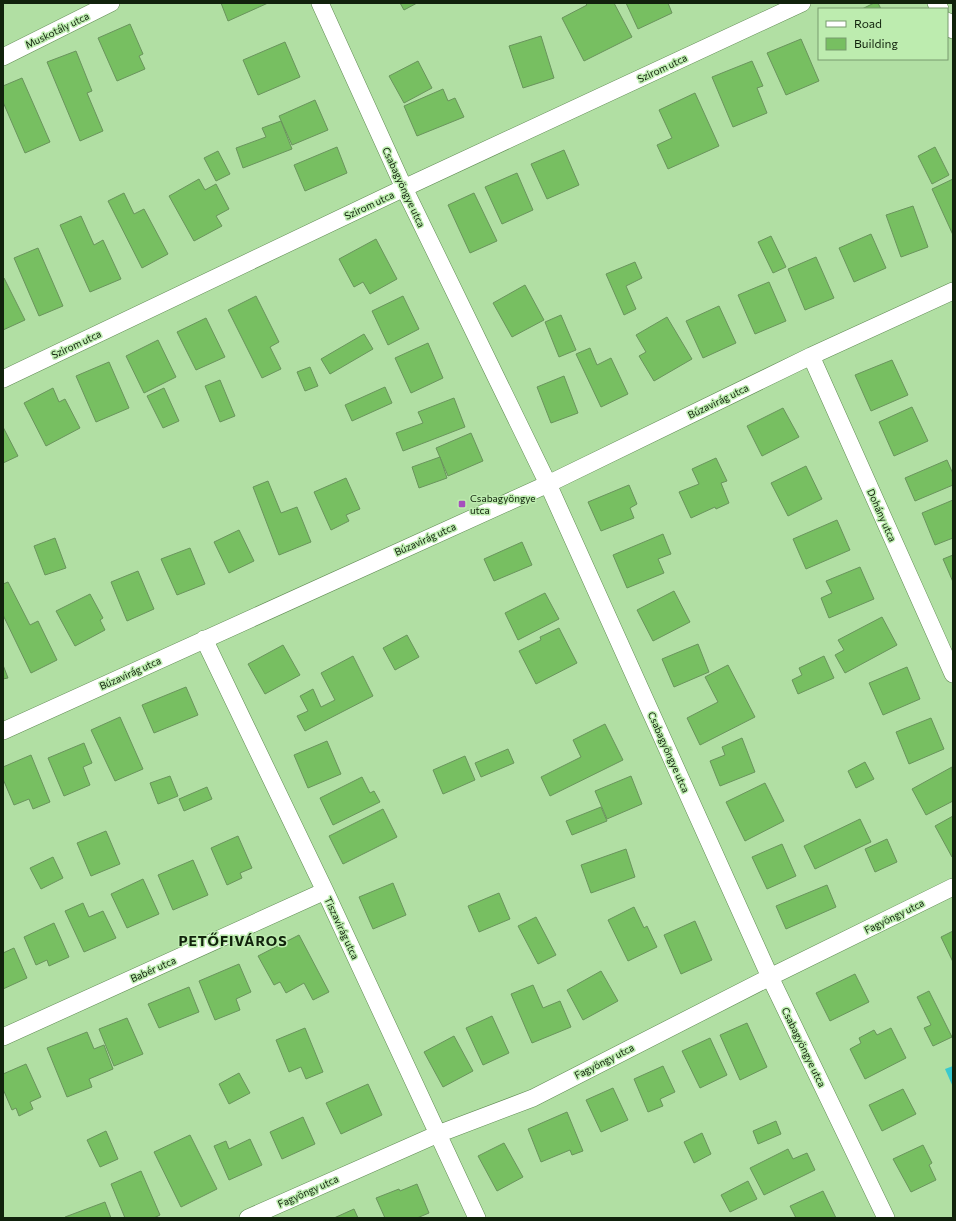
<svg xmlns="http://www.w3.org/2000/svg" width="956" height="1221" font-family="Commissioner,sans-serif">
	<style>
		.water { fill: #38c9ce }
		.building { fill: #77bf61; stroke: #69945c }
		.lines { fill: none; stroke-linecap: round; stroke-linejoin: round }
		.minor-casing { stroke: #5f8a52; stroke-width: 18 }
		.minor { stroke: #fff; stroke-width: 17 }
		.poi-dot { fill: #a650bd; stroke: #bdecaf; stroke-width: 1.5 }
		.labels { text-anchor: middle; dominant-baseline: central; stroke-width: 3; stroke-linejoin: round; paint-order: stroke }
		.street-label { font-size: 10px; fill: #11220c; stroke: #bdecaf }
		.poi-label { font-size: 10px; fill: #11220c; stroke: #bdecaf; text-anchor: start }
		.district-label { font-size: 14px; font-weight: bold; letter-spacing: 1px; fill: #11220c; stroke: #bdecaf }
	</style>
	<rect width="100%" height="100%" fill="#b1dfa3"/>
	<path class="water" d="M953,1066v21l-8,-18z"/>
	<path class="building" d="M221,3h47l-40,18z
		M400,3h17l-13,7z
		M585,3h29l18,34 -48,24 -22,-43 25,-13z
		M626,3h42l4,10 -34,16z
		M874,3h4l3,6h-19z
		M130,24l13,30 -4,2 6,13 -28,12 -19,-43z
		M541,36l13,42 -31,10 -14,-42z
		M801,39l18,42 -33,14 -19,-42z
		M285,42l15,35 -42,18 -15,-35z
		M76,51l16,40 -5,2 16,38 -23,10 -33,-79z
		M418,61l14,27 -28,15 -15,-27z
		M752,61l11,25 -6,2 10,25 -34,14 -21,-50z
		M22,78l28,64 -25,11 -22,-51v-16z
		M443,89l5,12 7,-3 9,19 -47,19 -13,-30z
		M695,93l24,53 -51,23 -11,-24 15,-7 -13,-28z
		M315,100l13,30 -36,15 -13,-29z
		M281,121l11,28 -49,19 -7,-20 30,-11 -4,-9z
		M337,147l10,26 -42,18 -11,-26z
		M935,147l14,28 -17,9 -14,-28z
		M564,150l15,35 -32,14 -16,-35z
		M218,151l12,23 -14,7 -12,-23z
		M517,173l16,37 -31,14 -17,-37z
		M199,179l6,11 11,-6 13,25 -13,7 6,10 -28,15 -25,-45z
		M953,179v56l-21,-46z
		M124,193l10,21 10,-5 24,45 -26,14 -34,-67z
		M474,193l23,48 -27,12 -22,-48z
		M913,206l15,41 -27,10 -15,-42z
		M81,216l13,29 9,-5 18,39 -31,13 -30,-67z
		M871,234l15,34 -32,14 -15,-34z
		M771,236l15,31 -13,6 -15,-31z
		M376,239l21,40 -27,15 -7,-12 -9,5 -15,-28z
		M38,248l25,58 -24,10 -25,-58z
		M816,257l18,41 -29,12 -17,-41z
		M635,262l7,16 -16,8 10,23 -12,6 -18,-41z
		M4,278l21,42 -22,10v-51z
		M769,282l17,39 -31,13 -17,-39z
		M525,285l19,35 -32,17 -19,-34z
		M256,296l23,46 -9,5 11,22 -19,9 -34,-68z
		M403,296l16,33 -31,16 -16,-34z
		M719,306l17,37 -33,15 -17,-37z
		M561,315l15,35 -17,7 -14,-35z
		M667,317l25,42 -38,22 -15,-25 7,-4 -10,-17z
		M206,318l19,39 -29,13 -19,-38z
		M364,334l9,15 -43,25 -9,-15z
		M158,340l18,37 -32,16 -18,-37z
		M428,343l15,35 -32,15 -16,-35z
		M590,348l7,17 14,-7 17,36 -27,13 -25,-53z
		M892,360l16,35 -37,16 -16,-36z
		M109,362l20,46 -33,14 -20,-46z
		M310,367l8,19 -13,5 -8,-19z
		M564,376l14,37 -27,10 -14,-36z
		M220,380l15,36 -15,6 -15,-36z
		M385,387l7,16 -40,18 -7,-16z
		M53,388l6,14 6,-3 15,29 -34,18 -22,-43z
		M164,388l15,33 -16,7 -16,-32z
		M454,398l11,29 -62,24 -7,-18 27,-10 -5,-11z
		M912,407l16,34 -34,15 -15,-34z
		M783,408l16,29 -37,19 -15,-30z
		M3,427l15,29 -15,7z
		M471,433l12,28 -35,15 -12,-28z
		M440,457l7,21 -28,10 -7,-21z
		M716,458l11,23 -6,2 8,20 -13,6 -1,-2 -24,11 -12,-26 20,-8 -7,-15z
		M947,460l6,14v11l-38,16 -10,-23z
		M806,466l16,33 -34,17 -17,-33z
		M346,478l14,31 -14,6 3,6 -18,9 -17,-38z
		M268,481l13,32 16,-6 14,35 -32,13 -26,-68z
		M629,485l8,19 -7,4 4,10 -33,13 -13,-29z
		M953,500v38l-18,7 -13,-32z
		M837,520l13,30 -44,19 -13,-30z
		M239,530l15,31 -25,12 -15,-31z
		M663,534l8,20 -13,5 6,14 -37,15 -14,-33z
		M55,538l11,30 -21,7 -11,-29z
		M522,542l10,23 -38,16 -10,-22z
		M190,548l15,36 -28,11 -16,-36z
		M953,555v27l-10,-23z
		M860,567l14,32 -45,19 -8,-20 11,-5 -6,-12z
		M138,571l16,38 -27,12 -16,-39z
		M8,582l22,43 8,-4 19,39 -26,13 -28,-58v-31z
		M674,591l16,31 -37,19 -16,-31z
		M545,593l14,26 -41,21 -13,-27z
		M90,594l13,24 -3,2 5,10 -30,16 -19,-35z
		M882,617l15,28 -52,28 -10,-18 9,-5 -6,-10z
		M559,628l18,35 -41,21 -17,-33 22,-11 -1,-3z
		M407,635l12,22 -24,13 -12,-22z
		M698,644l11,28 -35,15 -12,-28z
		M283,645l17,30 -35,19 -17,-30z
		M353,656l20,40 -68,35 -8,-15 11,-5 -8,-15 13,-7 8,18 14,-7 -14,-27z
		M824,656l10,22 -36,16 -6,-14 10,-5 -3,-7z
		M3,665l5,13 -5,1z
		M728,665l27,52 -55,28 -13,-27 31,-16 -13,-25z
		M907,667l13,32 -37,16 -14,-32z
		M186,687l12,28 -44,18 -12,-28z
		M120,717l23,52 -28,12 -24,-51z
		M931,718l13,31 -35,15 -13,-32z
		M605,724l18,36 -73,36 -9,-19 40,-20 -8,-17z
		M742,738l13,34 -35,14 -10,-25 15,-6 -3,-8z
		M327,741l14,33 -33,14 -14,-33z
		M84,743l8,20 -9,4 7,18 -26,11 -16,-38z
		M508,749l6,14 -33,14 -6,-14z
		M31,755l19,47 -17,7 -4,-10 -15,6 -11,-26v-12z
		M465,756l10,24 -32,14 -10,-24z
		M865,762l9,17 -18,9 -8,-17z
		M952,767l1,34 -27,14 -14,-26z
		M170,776l8,20 -20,8 -8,-21z
		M631,776l11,28 -35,15 -12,-28z
		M362,777l8,16 4,-2 6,11 -47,23 -13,-27z
		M765,783l19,38 -39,20 -19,-39z
		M207,787l5,12 -28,12 -5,-12z
		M601,807l6,14 -35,14 -6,-14z
		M383,809l14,28 -54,27 -14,-28z
		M953,816v40l-1,1 -17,-31z
		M860,819l11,23 -56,27 -11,-23z
		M106,831l14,33 -29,12 -14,-33z
		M238,836l14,32 -12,5 2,5 -15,7 -16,-37z
		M887,839l10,23 -22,10 -10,-23z
		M782,844l14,32 -29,13 -15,-32z
		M626,849l9,28 -44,16 -10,-28z
		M53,857l10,21 -22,11 -11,-21z
		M193,860l15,35 -35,15 -15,-35z
		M143,879l16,35 -32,14 -16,-34z
		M393,883l13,32 -33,14 -14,-32z
		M827,885l9,22 -50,22 -10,-23z
		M499,893l11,26 -31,13 -11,-26z
		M83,903l6,14 14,-6 13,27 -32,14 -19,-41z
		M634,907l10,21 3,-2 10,21 -29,14 -20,-41z
		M536,917l20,38 -18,9 -20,-38z
		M695,921l17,39 -31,14 -17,-39z
		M54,923l15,34 -20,9 -2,-6 -11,5 -12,-28z
		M953,931v31l-12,-25z
		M299,935l30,57 -16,8 -9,-17 -18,10 -6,-11 -6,3 -16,-29z
		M14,948l13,30 -24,11v-36z
		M239,964l12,28 -15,7 4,11 -25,10 -16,-39z
		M601,971l17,30 -35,19 -16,-30z
		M855,974l14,28 -39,19 -14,-28z
		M533,985l10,23 17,-7 11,26 -39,16 -21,-49z
		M189,987l10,25 -40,16 -11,-24z
		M929,991l23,46 -19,9 -9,-18 7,-3 -14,-28z
		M492,1016l17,37 -26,12 -17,-37z
		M127,1018l16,36 -29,12 -15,-37z
		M747,1023l20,44 -27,13 -20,-45z
		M305,1028l18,44 -17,7 -5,-12 -12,5 -13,-32z
		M891,1028l15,30 -41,21 -15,-30 11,-6 -2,-5 15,-8 3,5z
		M87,1032l7,17 10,-4 9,24 -24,10 3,8 -25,10 -20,-49z
		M454,1036l19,35 -30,16 -19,-35z
		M710,1038l17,37 -27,13 -18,-37z
		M26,1064l15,33 -11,5 3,7 -14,7 -3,-8 -4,2 -9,-21v-15z
		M663,1066l12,26 -15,7 3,7 -15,6 -14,-33z
		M239,1073l11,20 -21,11 -10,-20z
		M368,1084l14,31 -41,19 -15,-31z
		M613,1088l15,32 -27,12 -15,-32z
		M903,1089l13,25 -34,17 -13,-26z
		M567,1112l16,39 -11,4 -2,-5 -29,12 -13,-33z
		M303,1117l12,27 -33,15 -12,-27z
		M776,1121l5,13 -23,10 -5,-13z
		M106,1131l12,28 -18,8 -13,-27z
		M702,1133l9,21 -17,9 -10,-21z
		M190,1135l27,54 -36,18 -27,-55z
		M250,1139l12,26 -33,15 -15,-34 12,-5 3,8z
		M504,1143l19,34 -26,14 -19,-35z
		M923,1145l9,18 -3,2 7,15 -25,12 -18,-33z
		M788,1149l5,10 14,-6 8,17 -51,25 -14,-27z
		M141,1171l19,44 -6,3h-29l-14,-34z
		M748,1181l9,18 -27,13 -9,-17z
		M417,1184l12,29 -12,5h-32l-9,-20 23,-9 1,2z
		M823,1191l13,27h-40l-6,-12z
		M105,1202l6,16h-46v-1z
		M354,1209l4,9h-24z"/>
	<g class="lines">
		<g class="minor-casing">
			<path id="minor" d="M320,3l84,185 144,296 222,493 116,241
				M936,3l4,6
				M947,21l6,9
				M3,57l108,-54
				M811,356l142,318
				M3,379l401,-191 398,-185
				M204,639l121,252 152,327
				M3,731l545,-247 263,-128 142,-65
				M3,1037l322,-146
				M248,1218l190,-84 95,-36 237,-121 183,-90"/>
		</g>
		<use href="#minor" class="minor"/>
	</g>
	<rect class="poi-dot" x="458" y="500" width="8" height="8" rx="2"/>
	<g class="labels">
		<g class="street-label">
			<text transform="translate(57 30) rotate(-26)">Muskotály utca</text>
			<text transform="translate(662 68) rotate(-25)">Szirom utca</text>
			<text transform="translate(404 187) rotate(65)">Csabagyöngye utca</text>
			<text transform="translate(369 205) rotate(-25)">Szirom utca</text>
			<text transform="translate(76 344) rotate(-25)">Szirom utca</text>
			<text transform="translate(718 401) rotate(-26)">Búzavirág utca</text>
			<text transform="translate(882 515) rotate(66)">Dohány utca</text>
			<text transform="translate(425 539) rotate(-24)">Búzavirág utca</text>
			<text transform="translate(130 673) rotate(-24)">Búzavirág utca</text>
			<text transform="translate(669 752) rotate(66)">Csabagyöngye utca</text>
			<text transform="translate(894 916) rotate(-26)">Fagyöngy utca</text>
			<text transform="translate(342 928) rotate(65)">Tiszavirág utca</text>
			<text transform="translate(153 969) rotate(-24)">Babér utca</text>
			<text transform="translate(804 1047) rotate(64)">Csabagyöngye utca</text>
			<text transform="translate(604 1061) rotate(-27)">Fagyöngy utca</text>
			<text transform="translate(308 1191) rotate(-24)">Fagyöngy utca</text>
		</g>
		<g class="poi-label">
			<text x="470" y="498">Csabagyöngye<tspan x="470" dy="12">utca</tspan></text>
		</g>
		<g class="district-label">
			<text x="233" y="940">PETŐFIVÁROS</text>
		</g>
	</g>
	<rect width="956" height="1221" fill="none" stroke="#11220c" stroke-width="8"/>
	<rect x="818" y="8" width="130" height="52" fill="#bdecaf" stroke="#789b6e"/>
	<rect x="826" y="21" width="20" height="6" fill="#ffffff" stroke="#789b6e"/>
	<text x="854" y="28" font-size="12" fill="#11220c">Road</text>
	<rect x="826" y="38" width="20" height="12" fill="#77bf61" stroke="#789b6e"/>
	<text x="854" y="48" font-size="12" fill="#11220c">Building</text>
</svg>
